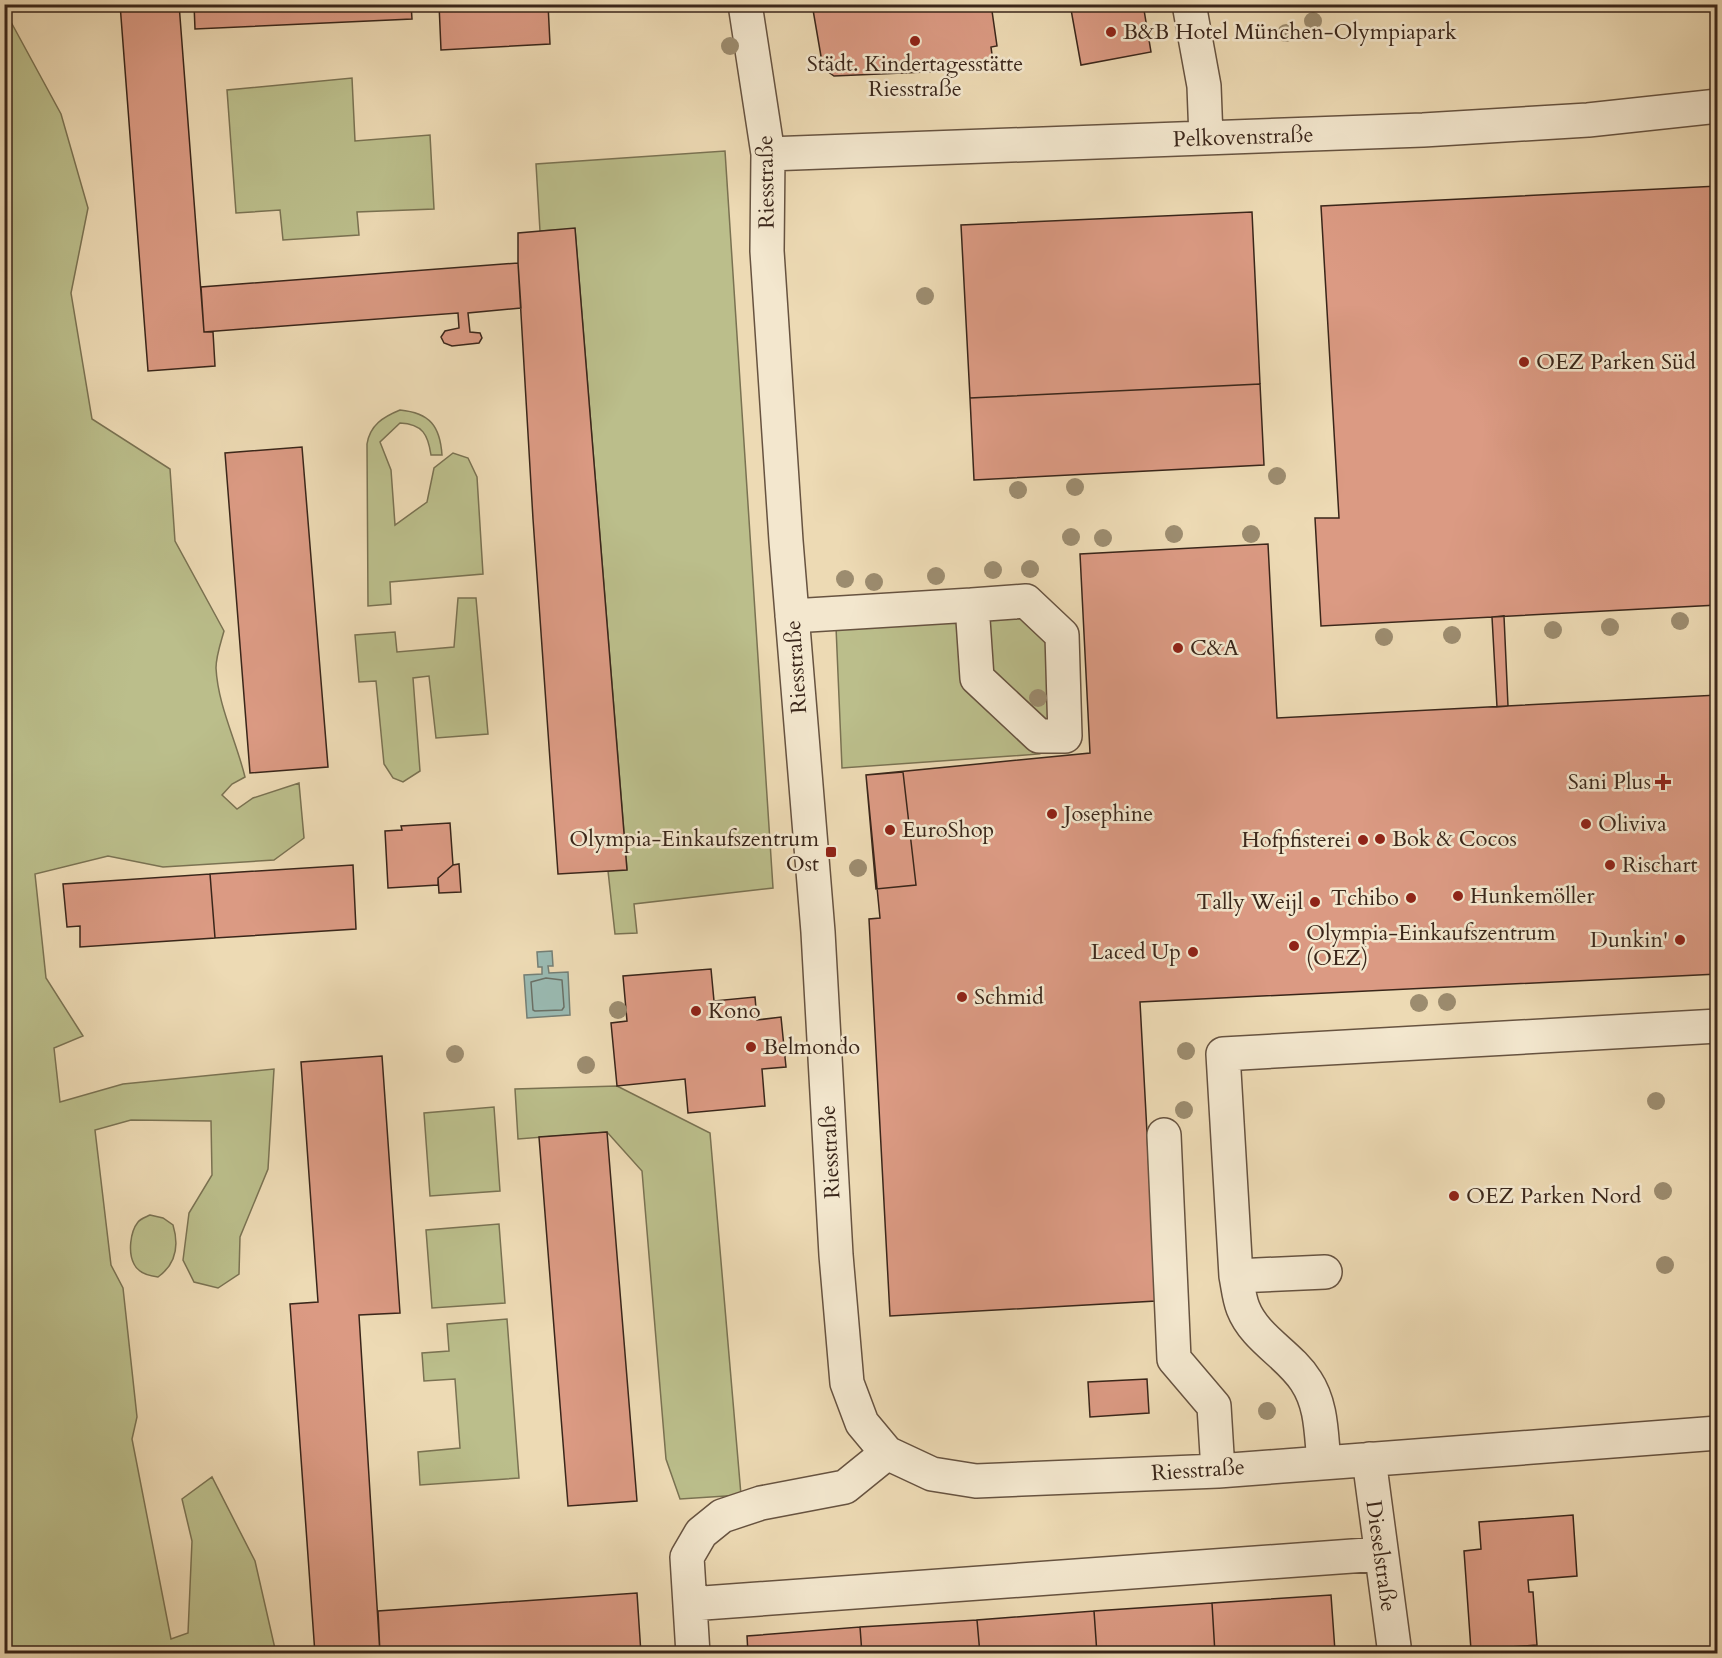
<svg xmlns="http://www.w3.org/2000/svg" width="1722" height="1658" font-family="Cardo,serif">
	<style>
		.green { fill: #bbbe8b; stroke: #7a7252; stroke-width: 1.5 }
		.water { fill: #9abab2; stroke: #747f75; stroke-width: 1.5 }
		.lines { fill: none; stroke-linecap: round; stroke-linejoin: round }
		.shore { stroke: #6a7066; stroke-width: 1.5 }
		.building { fill: #db9a83; stroke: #3a261a; stroke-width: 1.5 }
		.minor-casing { stroke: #675340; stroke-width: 36 }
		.minor { stroke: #f3e7ce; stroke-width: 33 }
		.tree { fill: #9c8c6f }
		.poi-dot { fill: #8f2418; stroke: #f3e7ce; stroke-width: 2 }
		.labels { text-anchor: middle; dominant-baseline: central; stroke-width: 5; stroke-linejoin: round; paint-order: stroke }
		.poi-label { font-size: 22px; fill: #3a261a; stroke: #f3e7ce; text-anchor: start }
		.street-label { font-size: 22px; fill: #3a261a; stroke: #f3e7ce }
	</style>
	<rect width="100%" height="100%" fill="#eddab4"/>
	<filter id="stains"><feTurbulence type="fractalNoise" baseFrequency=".00333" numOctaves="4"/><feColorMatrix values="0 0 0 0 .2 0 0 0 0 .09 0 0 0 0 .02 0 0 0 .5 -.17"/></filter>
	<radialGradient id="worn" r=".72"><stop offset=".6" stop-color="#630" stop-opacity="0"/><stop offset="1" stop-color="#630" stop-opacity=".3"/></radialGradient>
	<path class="green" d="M5,11l56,103 27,94 -17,85 21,126 78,50 5,72 49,90c-3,11 -8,25 -8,37 2,38 20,72 29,109l-13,7 -10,11 15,14 16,-11 46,-15 5,55 -30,22 -111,7 -55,-11 -73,18 11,104 37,58 -29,12 6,54 63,-18 151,-15 -6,100 -28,68 -1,37 -21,14 -24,-6 -11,-22 6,-47 23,-38 -1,-54 -80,-1 -36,10 16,135 12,23 14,129 -5,22 39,200 17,-6 4,-92 -10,-42 30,-22 43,84 21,92h-271z
		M352,78l3,63 75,-6 4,74 -77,3 2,23 -76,5 -3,-30 -44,3 -9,-123z
		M725,151l48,737 -139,16 3,29 -22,1 -7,-63 19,-2 -52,-640 -35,2 -4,-67z
		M400,410c30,3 40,16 42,45h-11c-3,-20 -8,-31 -31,-32l-20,19 11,28 4,55 32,-23 7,-34 19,-15 15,5 9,19 6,97 -93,8 1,22 -23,2 -1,-162c3,-19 16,-27 33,-34z
		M458,598h18l12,136 -52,4 -7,-62 -16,2 7,93 -17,11 -10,-4 -9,-14 -8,-83 -17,1 -4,-47 40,-3 2,20 57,-5z
		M1016,615l14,9 17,16 5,81 -17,1 -49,-49 -4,-55z
		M966,621l2,69 71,64 -197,14 -6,-141z
		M617,1086l93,47 31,362 -61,4 -14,-40 -24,-288 -35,-39 -89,7 -3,-50z
		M494,1107l6,84 -70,5 -6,-83z
		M150,1215l13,3 10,7c6,20 3,39 -15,52 -8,-1 -20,-4 -24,-13 -6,-11 -4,-32 4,-42 2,-3 8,-5 12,-7z
		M499,1224l6,79 -73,5 -6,-78z
		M507,1319l12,159 -99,7 -2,-33 42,-4 -5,-69 -31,2 -2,-28 27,-2 -2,-27z"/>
	<path class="water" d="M552,951l1,15h-5l1,7 19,-1 2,43 -43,3 -3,-43 18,-1v-7h-4l-1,-15z"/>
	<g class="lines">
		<path class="shore" d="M546,978l16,2 2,27 -2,3 -27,1 -2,-1 -2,-28z"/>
	</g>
	<path class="building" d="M120,4h59l25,328h9l2,34 -67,5z
		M194,4h217l1,15 -217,10z
		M439,4h109l2,40 -109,6z
		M812,4h179l6,42 -6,1 3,22 -160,7 -11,-8z
		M1070,4h73l8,48 -70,13z
		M1718,186v419l-397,21 -6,-108h24l-18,-312z
		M1252,212l8,172 -290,14 -9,-173z
		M575,228l52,642 -69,4 -25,-355 -15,-256v-30z
		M518,263l3,45 -53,5 2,19 10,1 2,5 -3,5 -27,3 -8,-3 -3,-6 4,-6 14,-3 -1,-15 -254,19 -3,-45z
		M1260,384l4,81 -290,15 -4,-82z
		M302,447l26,320 -78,6 -25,-320z
		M1268,544l9,174 441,-23v279l-578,28 16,299 -266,15 -21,-397 11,-1 -14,-143 224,-22 -10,-199z
		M1504,616l4,90 -11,1 -5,-90z
		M903,772l13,113 -40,4 -10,-114z
		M450,823l3,42 -15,13v7l-50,3 -3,-57 17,-1 -1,-4z
		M459,864l2,28 -22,1 -1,-15 15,-13z
		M353,865l3,64 -141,9 -5,-64z
		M210,874l5,64 -135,9v-21l-13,1 -4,-43z
		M711,969l3,32 41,-4 2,23 24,-3 5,50 -24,2 3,37 -77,7 -3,-34 -68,7 -6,-63 16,-2 -4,-45z
		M382,1056l18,257 -41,2 21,339h-65l-25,-350 28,-2 -17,-240z
		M607,1132l30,369 -69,5 -29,-369z
		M1147,1379l2,34 -59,4 -2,-35z
		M1573,1515l4,61 -49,4 1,12h4l4,53 -66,5 -7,-99 17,-2 -2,-27z
		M637,1593l4,61h-261l-2,-43z
		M1331,1595l4,56 -30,3h-90l-3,-51z
		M1212,1603l3,51h-118l-3,-43z
		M1094,1611l3,43h-117l-3,-34z
		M977,1620l3,34h-118l-2,-27z
		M860,1627l2,27h-114l-1,-18z"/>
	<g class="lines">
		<g class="minor-casing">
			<path id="minor" d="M745,4l23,150 -1,97 19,290 32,391 18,323 11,128 15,40 25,30 45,21 44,7 242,-10 500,-38
				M1189,4l15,82 2,52
				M768,154l655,-24 165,-10 130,-14
				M792,616l180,-11 5,73 62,58h26l-3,-101 -36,-34 -54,4
				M1164,1135l10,224 40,47 4,65
				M1236,1276l89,-4
				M1369,1459l26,195
				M1324,1462c-3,-28 -2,-57 -18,-81 -17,-27 -51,-42 -63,-73 -4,-10 -5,-22 -7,-32l-13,-222 495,-28
				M690,1604l690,-50
				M693,1654l-6,-97 14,-24 21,-17 39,-13 84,-16 42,-34"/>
		</g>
		<use href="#minor" class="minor"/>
	</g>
	<g class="tree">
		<circle cx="1313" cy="21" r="9"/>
		<circle cx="1286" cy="33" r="9"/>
		<circle cx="730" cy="46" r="9"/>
		<circle cx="925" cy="296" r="9"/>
		<circle cx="1277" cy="476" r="9"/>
		<circle cx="1075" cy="487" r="9"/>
		<circle cx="1018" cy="490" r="9"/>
		<circle cx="1174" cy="534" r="9"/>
		<circle cx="1251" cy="534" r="9"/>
		<circle cx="1071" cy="537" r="9"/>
		<circle cx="1103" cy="538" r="9"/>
		<circle cx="1030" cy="569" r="9"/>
		<circle cx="993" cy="570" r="9"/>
		<circle cx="936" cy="576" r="9"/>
		<circle cx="845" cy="579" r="9"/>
		<circle cx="874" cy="582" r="9"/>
		<circle cx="1680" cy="621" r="9"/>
		<circle cx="1610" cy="627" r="9"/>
		<circle cx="1553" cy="630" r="9"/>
		<circle cx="1452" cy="635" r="9"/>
		<circle cx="1384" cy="637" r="9"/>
		<circle cx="1038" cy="698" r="9"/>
		<circle cx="858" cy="868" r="9"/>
		<circle cx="1447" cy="1002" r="9"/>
		<circle cx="1419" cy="1003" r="9"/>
		<circle cx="618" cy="1010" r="9"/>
		<circle cx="1186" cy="1051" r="9"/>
		<circle cx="455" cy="1054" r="9"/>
		<circle cx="586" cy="1065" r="9"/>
		<circle cx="1656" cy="1101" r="9"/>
		<circle cx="1184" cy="1110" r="9"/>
		<circle cx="1663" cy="1191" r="9"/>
		<circle cx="1665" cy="1265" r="9"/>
		<circle cx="1267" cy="1411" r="9"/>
	</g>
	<g class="poi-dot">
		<circle cx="1111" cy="32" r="6"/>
		<circle cx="915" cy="41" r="6"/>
		<circle cx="1524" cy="362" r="6"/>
		<circle cx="1178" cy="648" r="6"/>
		<path d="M1660 773h6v6h6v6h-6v6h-6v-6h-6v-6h6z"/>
		<circle cx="1052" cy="814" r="6"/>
		<circle cx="1586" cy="824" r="6"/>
		<circle cx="890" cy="830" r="6"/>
		<circle cx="1380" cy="839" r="6"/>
		<circle cx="1363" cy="840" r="6"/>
		<rect x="825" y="846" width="12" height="12" rx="3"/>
		<circle cx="1610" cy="865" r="6"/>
		<circle cx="1458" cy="896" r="6"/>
		<circle cx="1411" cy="898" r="6"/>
		<circle cx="1315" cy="902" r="6"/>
		<circle cx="1680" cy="940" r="6"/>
		<circle cx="1294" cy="946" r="6"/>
		<circle cx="1193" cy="952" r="6"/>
		<circle cx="962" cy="997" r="6"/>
		<circle cx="696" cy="1011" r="6"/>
		<circle cx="751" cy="1047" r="6"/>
		<circle cx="1454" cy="1196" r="6"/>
	</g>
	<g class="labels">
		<g class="poi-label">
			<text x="1123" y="32">B&amp;B Hotel München-Olympiapark</text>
			<text x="915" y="64" text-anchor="middle">Städt. Kindertagesstätte<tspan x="915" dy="25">Riesstraße</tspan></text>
			<text x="1536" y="362">OEZ Parken Süd</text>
			<text x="1190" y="648">C&amp;A</text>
			<text x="1651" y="782" text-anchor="end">Sani Plus</text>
			<text x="1064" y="814">Josephine</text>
			<text x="1598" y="824">Oliviva</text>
			<text x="902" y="830">EuroShop</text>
			<text x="819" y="839" text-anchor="end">Olympia-Einkaufszentrum<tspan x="819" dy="25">Ost</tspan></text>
			<text x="1392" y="839">Bok &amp; Cocos</text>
			<text x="1351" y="840" text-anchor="end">Hofpfisterei</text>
			<text x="1622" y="865">Rischart</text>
			<text x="1470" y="896">Hunkemöller</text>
			<text x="1399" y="898" text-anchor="end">Tchibo</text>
			<text x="1303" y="902" text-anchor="end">Tally Weijl</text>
			<text x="1306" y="933">Olympia-Einkaufszentrum<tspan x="1306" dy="25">(OEZ)</tspan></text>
			<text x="1668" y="940" text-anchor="end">Dunkin'</text>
			<text x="1181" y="952" text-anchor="end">Laced Up</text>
			<text x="974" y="997">Schmid</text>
			<text x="708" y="1011">Kono</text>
			<text x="763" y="1047">Belmondo</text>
			<text x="1466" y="1196">OEZ Parken Nord</text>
		</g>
		<g class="street-label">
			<text transform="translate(1243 137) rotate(-2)">Pelkovenstraße</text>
			<text transform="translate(766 182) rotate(-91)">Riesstraße</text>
			<text transform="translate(796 667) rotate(-94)">Riesstraße</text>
			<text transform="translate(830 1152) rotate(-93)">Riesstraße</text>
			<text transform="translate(1198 1470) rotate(-4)">Riesstraße</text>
			<text transform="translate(1381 1556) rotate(82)">Dieselstraße</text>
		</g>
	</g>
	<rect width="1722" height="1658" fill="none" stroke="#eddab4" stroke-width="24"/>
	<rect x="6" y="6" width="1710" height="1646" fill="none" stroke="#3a261a" stroke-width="3"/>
	<rect x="12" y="12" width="1698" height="1634" fill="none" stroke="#3a261a" stroke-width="1.5"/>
	<rect width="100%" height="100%" filter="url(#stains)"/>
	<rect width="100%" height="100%" fill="url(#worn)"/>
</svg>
